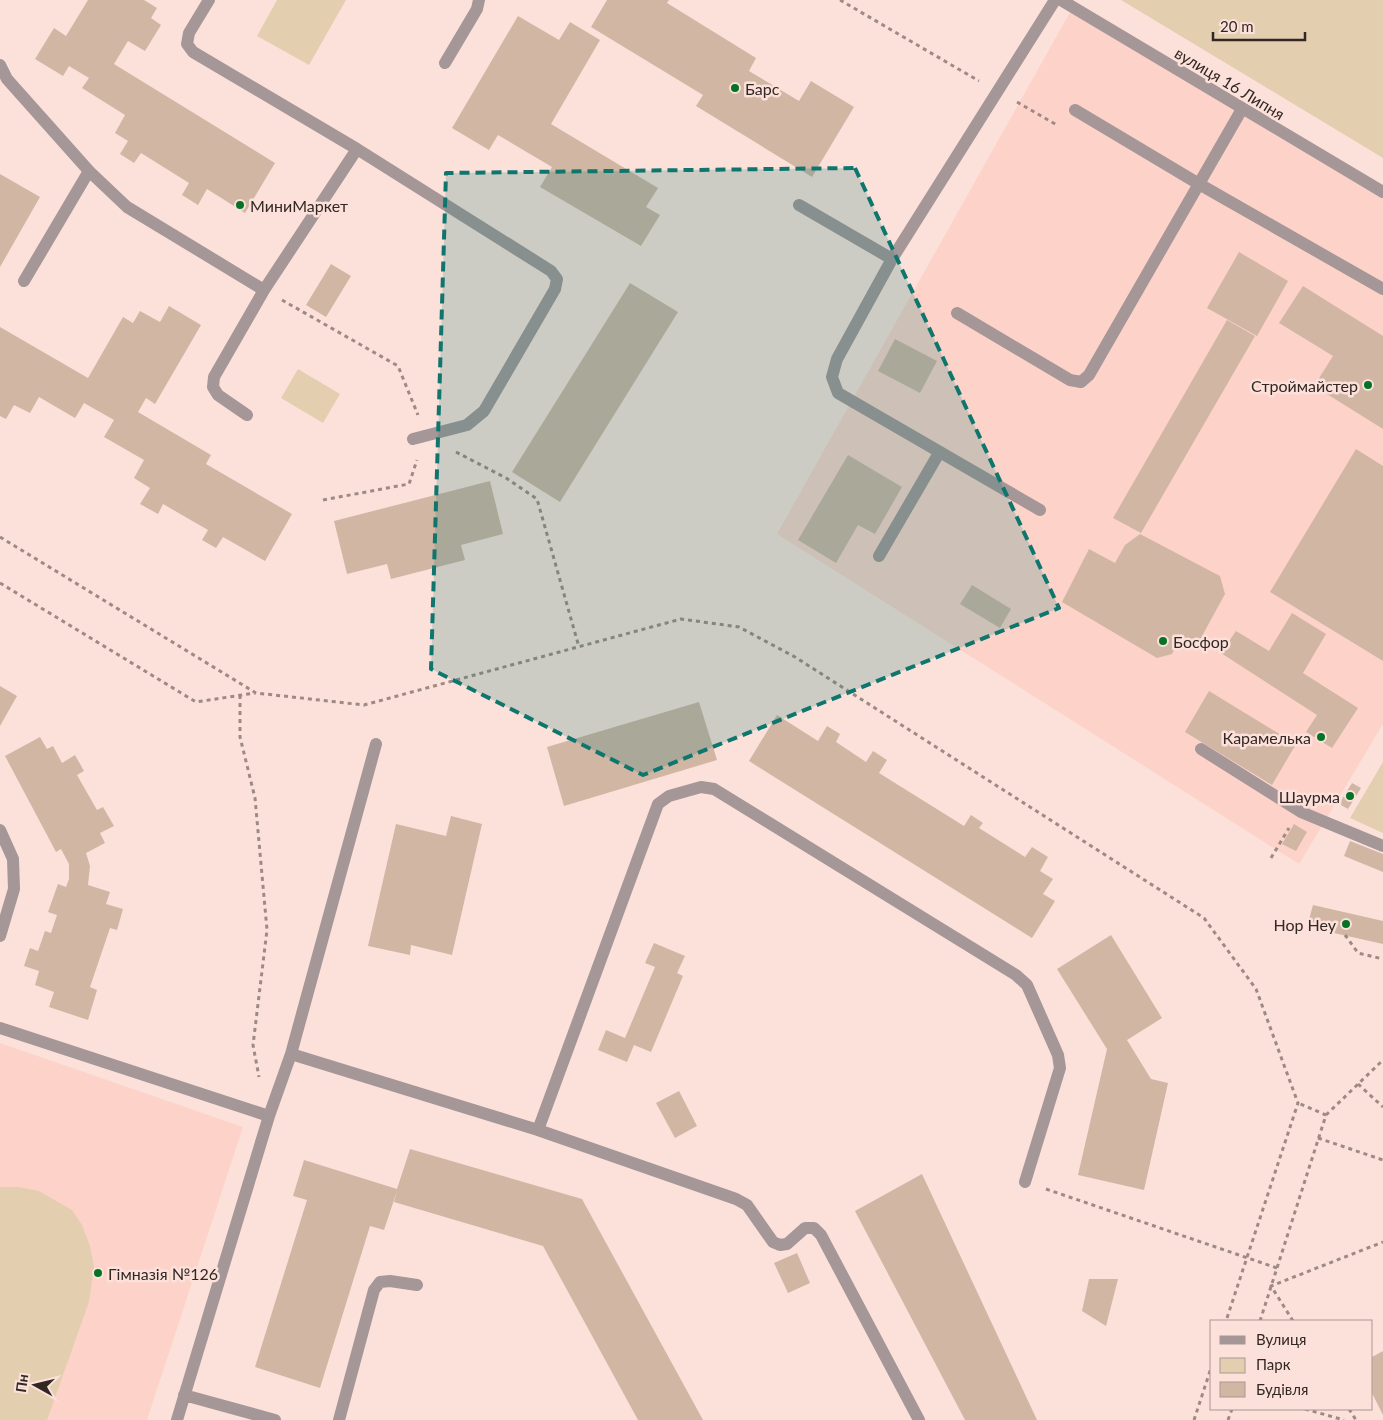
<svg xmlns="http://www.w3.org/2000/svg" width="1383" height="1420" font-family="Lato,sans-serif">
	<style>
		.built { fill: #fdd2c9 }
		.green { fill: #e3cfb0 }
		.building { fill: #d1b6a4 }
		.lines { fill: none; stroke-linecap: round; stroke-linejoin: round }
		.path { stroke: #9e8a85; stroke-width: 3; stroke-dasharray: 4 4; stroke-linecap: butt }
		.service { stroke: #a59697; stroke-width: 12 }
		.tertiary { stroke: #a59697; stroke-width: 12 }
		.marked { fill: #0f766e; fill-opacity: 0.2; stroke: #0f766e; stroke-width: 4; stroke-dasharray: 10 6; stroke-linejoin: round }
		.poi-dot { fill: #057326; stroke: #fce1da; stroke-width: 2 }
		.labels { text-anchor: middle; dominant-baseline: central; stroke-width: 5; stroke-linejoin: round; paint-order: stroke }
		.street-label { font-size: 16px; fill: #332724; stroke: #fce1da }
		.poi-label { font-size: 16px; fill: #332724; stroke: #fce1da; text-anchor: start }
	</style>
	<rect width="100%" height="100%" fill="#fce1da"/>
	<path class="built" d="M1073,7l310,185v532l-84,140 -522,-330z
		M0,1043l243,84 -96,293h-147z"/>
	<path class="green" d="M277,0h69l-37,65 -52,-29z
		M1121,0h262v158z
		M298,369l42,25 -17,29 -42,-25z
		M1383,762v71l-33,-15z
		M0,1187h19l20,4 33,19 10,15 8,21 4,21 -5,35 -42,118h-47z"/>
	<path class="building" d="M88,0h56l13,8 -6,10 10,7 -16,26 -17,-10 -14,23 161,99 -30,50 -38,-24 -9,16 -16,-10 7,-12 -48,-30 -7,10 -14,-9 8,-13 -13,-8 10,-18 -43,-27 7,-10 -20,-12 -6,10 -28,-17 19,-31 12,8z
		M607,0h62l-2,3 89,55 -7,13 50,30 12,-20 43,26 -42,70 -116,-71 7,-11 -112,-68z
		M518,16l41,24 11,-18 30,18 -49,84 107,64 -12,19 14,8 -19,31 -101,-59 12,-20 -54,-32 -9,15 -37,-22z
		M0,174l40,23 -40,70z
		M1239,252l49,29 -31,55 -50,-28z
		M331,264l20,12 -25,41 -20,-12z
		M630,283l48,29 -118,190 -48,-30z
		M1303,286l80,50v93l-69,-43 19,-30 -54,-33z
		M169,306l32,19 -46,79 -9,-6 -8,14 73,43 -5,9 86,50 -27,47 -42,-24 -7,11 -14,-8 6,-10 -45,-26 -5,10 -18,-10 10,-16 -16,-10 10,-18 -40,-23 10,-17 -30,-17 -9,15 -36,-21 -9,16 -16,-8 -8,14 -6,-3v-89l88,51 35,-61 10,6 7,-12 20,11z
		M1227,320l28,16 -114,197 -28,-15z
		M895,339l42,22 -17,32 -42,-22z
		M1356,449l27,17v195l-113,-69z
		M848,455l54,32 -27,47 -17,-9 -22,38 -38,-23z
		M490,481l13,53 -42,11 4,15 -74,19 -4,-15 -40,10 -13,-53z
		M1140,534l80,42 5,18 -29,53 -14,-12 -10,19 -15,4 -95,-56 27,-53 26,14 10,-18z
		M972,585l39,24 -11,19 -40,-24z
		M1292,613l34,21 -23,39 55,35 -26,40 -26,-16 11,-17 -96,-62 15,-22 33,20z
		M0,686l17,10 -17,30z
		M1209,691l87,53 -24,41 -87,-53z
		M699,702l18,58 -153,46 -17,-59z
		M777,715l41,26 9,-15 13,8 -4,8 30,20 7,-11 14,9 -8,13 85,53 7,-11 12,8 -4,5 46,29 7,-10 16,10 -8,14 13,8 -10,15 12,7 -23,37 -283,-177z
		M40,737l7,12 6,-3 9,17 13,-8 9,16 -7,4 20,35 6,-3 11,19 -14,7 5,10 -19,10 4,13 -2,19 22,7 -4,12 17,5 -6,21 -7,-2 -20,59 7,3 -9,30 -39,-13 5,-15 -19,-7 4,-14 -15,-5 6,-18 8,3 7,-20 6,2 6,-18 -9,-3 10,-28 8,3 3,-8v-15l-8,-15 -5,3 -51,-96z
		M1352,783l9,5 -13,21 -9,-5z
		M451,816l31,8 -30,131 -41,-10 -1,10 -42,-9 28,-122 50,12z
		M1294,824l13,8 -11,19 -14,-7z
		M1350,841l33,13v18l-39,-16z
		M1313,905l70,16v23l-76,-17z
		M1111,935l51,83 -35,22 24,39 17,4 -24,107 -66,-15 29,-126 -50,-80z
		M654,943l31,13 -8,17 6,3 -32,76 -17,-7 -7,17 -29,-12 8,-20 19,8 30,-71 -10,-4z
		M679,1091l18,35 -22,12 -19,-35z
		M410,1149l172,50 121,221h-65l-95,-174 -149,-44 3,-11 -13,39 -14,-4 -50,162 -65,-21 52,-167 -14,-4 11,-36 93,29z
		M922,1174l115,246h-72l-110,-209z
		M797,1253l13,30 -22,10 -14,-30z
		M1089,1279h29l-12,47 -24,-15z
		M1383,1351v64l-11,-22v-36z"/>
	<g class="lines">
		<path class="path" d="M840,0l139,81
			M1017,102l40,23
			M282,300l116,66 20,49
			M456,452l50,26 31,21 42,148
			M323,500l86,-16 8,-24
			M0,537l256,156 108,12 317,-86 58,8 56,30 409,261 52,71 42,114 -72,218
			M0,583l196,119 59,-9
			M240,695v42l15,61 12,132 -14,115 6,32
			M1271,858l18,-30
			M1345,935l13,18 25,6
			M1358,1084l25,23
			M1326,1115l57,-55
			M1318,1138l65,22
			M1046,1189l231,79
			M1260,1321l66,-206 -28,-12
			M1293,1321l-22,-35 112,-44
			M1305,1409l39,11
			M1349,1409l7,11
			M1194,1420l18,-55
			M1228,1420l4,-11"/>
		<path class="service" d="M209,0l-20,33 -2,11 6,8 164,97 194,122 6,8 -2,10 -71,122 -17,14 -54,14
			M445,63l32,-54 2,-9
			M0,65l7,14 82,92 38,36 137,83
			M1075,110l124,74 184,105
			M799,205l93,54
			M24,281l65,-110
			M957,313l113,67 11,2 8,-7 153,-266
			M247,415l-29,-20 -5,-8 1,-10 50,-87 93,-141
			M1040,510l-202,-117 -6,-16 5,-18 55,-100 163,-259
			M879,556l60,-103
			M1201,749l100,63 82,34
			M0,830l13,29 1,30 -14,47
			M0,1028l269,88
			M291,1054l85,-310
			M538,1130l120,-326 11,-8 32,-9 13,2 302,186 11,10 31,70 2,13 -35,114
			M184,1395l91,25
			M177,1420l92,-304 22,-62 247,76 198,69 11,6 26,37 7,3 7,-1 18,-16h9l7,7 98,185
			M339,1420l35,-130 6,-8 10,-1 27,4"/>
		<path class="tertiary" d="M1061,0l322,192"/>
	</g>
	<path class="marked" d="M855,168l204,440 -416,167 -212,-106 15,-496z"/>
	<g class="poi-dot">
		<circle cx="735" cy="88" r="5"/>
		<circle cx="240" cy="205" r="5"/>
		<circle cx="1368" cy="385" r="5"/>
		<circle cx="1163" cy="641" r="5"/>
		<circle cx="1321" cy="737" r="5"/>
		<circle cx="1350" cy="796" r="5"/>
		<circle cx="1346" cy="924" r="5"/>
		<circle cx="98" cy="1273" r="5"/>
	</g>
	<g class="labels">
		<g class="street-label">
			<text transform="translate(1230 83) rotate(31)">вулиця 16 Липня</text>
		</g>
		<g class="poi-label">
			<text x="745" y="88">Барс</text>
			<text x="250" y="205">МиниМаркет</text>
			<text x="1358" y="385" text-anchor="end">Строймайстер</text>
			<text x="1173" y="641">Босфор</text>
			<text x="1311" y="737" text-anchor="end">Карамелька</text>
			<text x="1340" y="796" text-anchor="end">Шаурма</text>
			<text x="1336" y="924" text-anchor="end">Hop Hey</text>
			<text x="108" y="1273">Гімназія №126</text>
		</g>
	</g>
	<rect x="1210" y="1320" width="162" height="90" fill="#fce1da" stroke="#ac9791"/>
	<rect x="1220" y="1336" width="25" height="8" fill="#a59697" stroke="#ac9791"/>
	<text x="1256" y="1345" font-size="15" fill="#332724">Вулиця</text>
	<rect x="1220" y="1358" width="25" height="15" fill="#e3cfb0" stroke="#ac9791"/>
	<text x="1256" y="1370" font-size="15" fill="#332724">Парк</text>
	<rect x="1220" y="1382" width="25" height="15" fill="#d1b6a4" stroke="#ac9791"/>
	<text x="1256" y="1395" font-size="15" fill="#332724">Будівля</text>
	<g transform="translate(35 1385) rotate(278)" stroke="#fce1da" stroke-width="4" paint-order="stroke">
	<path d="M0-4L9 19L0 12L-9 19Z" fill="#332724"/>
	<text y="-8" font-size="14" font-weight="bold" text-anchor="middle" fill="#332724">Пн</text>
	</g>
	<path d="M1213 32v8h92v-8" fill="none" stroke="#332724" stroke-width="2.5"/>
	<text x="1220" y="32" font-size="15" fill="#332724" stroke="#fce1da" stroke-width="4" paint-order="stroke">20 m</text>
</svg>
